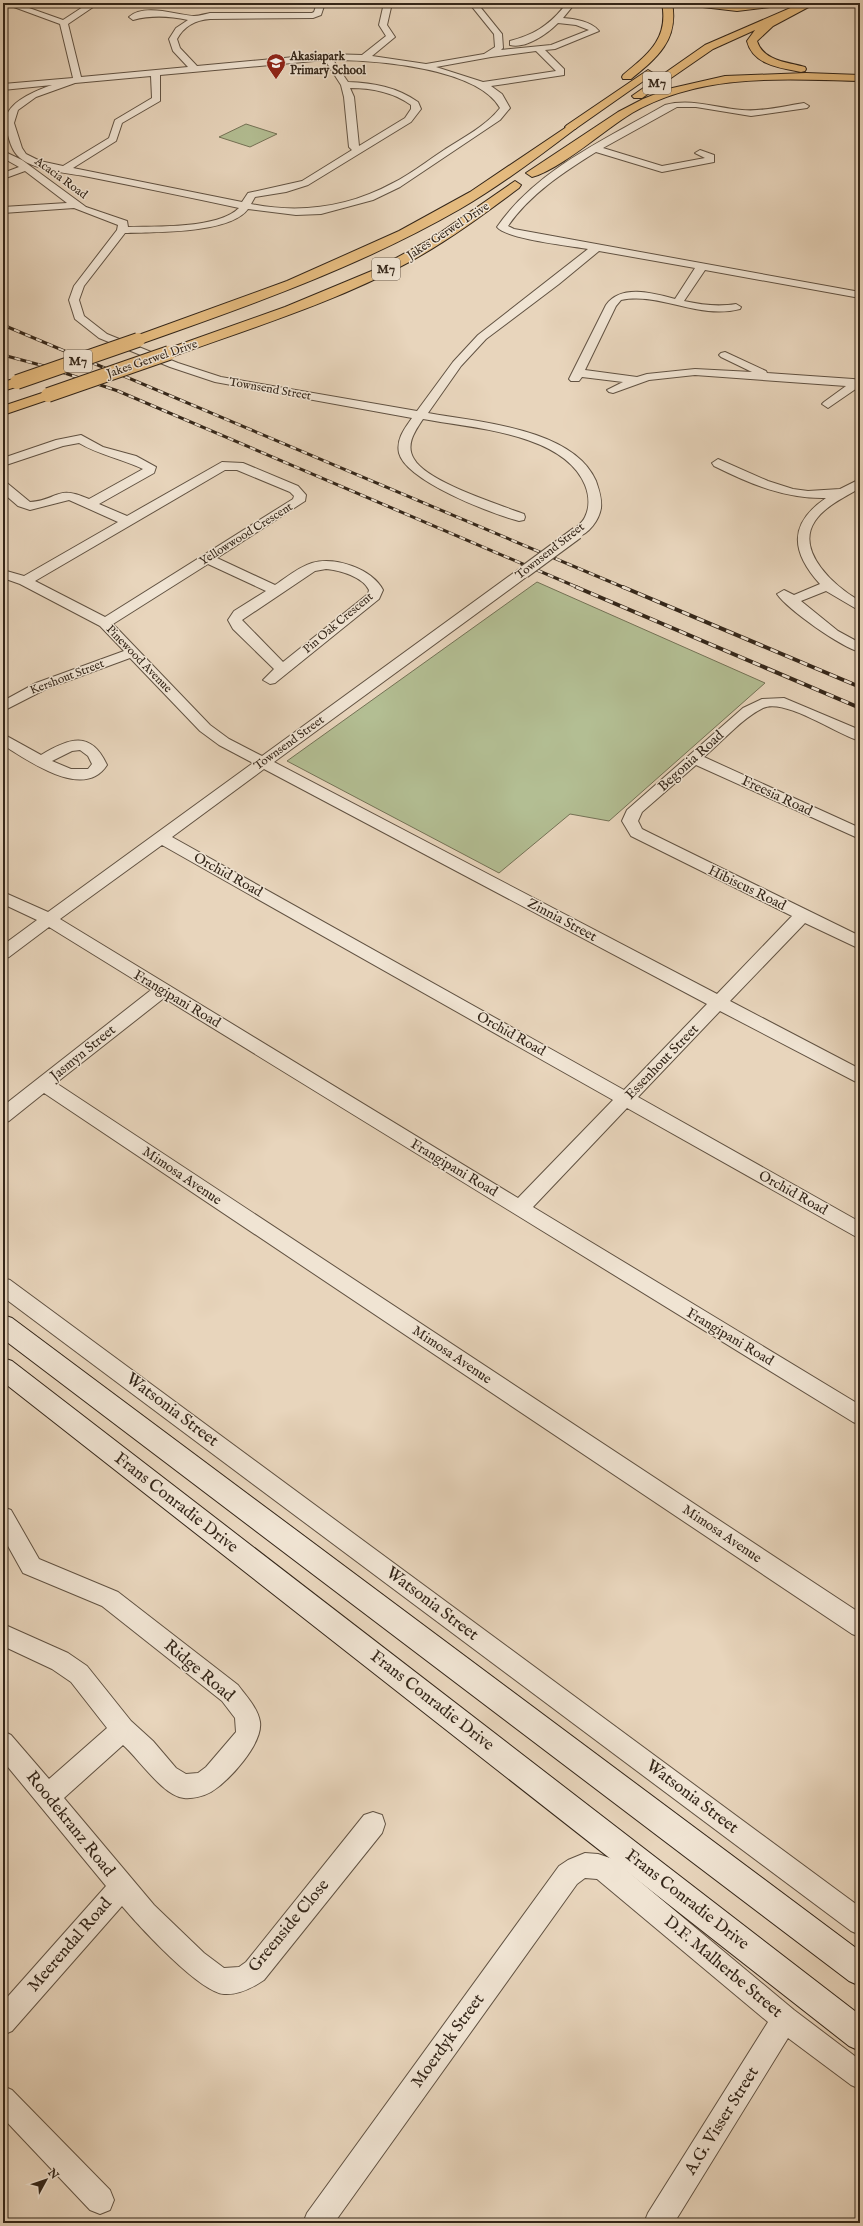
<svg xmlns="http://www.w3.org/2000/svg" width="863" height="2226" font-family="'IM FELL English',serif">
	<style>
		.green { fill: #b3be93; stroke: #747256 }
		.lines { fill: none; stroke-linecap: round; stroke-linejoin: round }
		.minor-casing { stroke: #615242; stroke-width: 2 }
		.secondary-casing { stroke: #342619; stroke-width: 2 }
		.trunk-casing { stroke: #342619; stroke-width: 2 }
		.motorway-casing { stroke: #342619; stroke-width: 2 }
		.minor { fill: #f0e4d3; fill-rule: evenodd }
		.secondary { fill: #f0e4d3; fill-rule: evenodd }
		.trunk { fill: #e4ba7e; fill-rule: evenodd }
		.motorway { fill: #e4ba7e; fill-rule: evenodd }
		.rail-far1-casing { stroke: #342619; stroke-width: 3 }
		.rail-casing { stroke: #342619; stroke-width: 4 }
		.rail-far1 { stroke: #f0e4d3; stroke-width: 2; stroke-dasharray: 6; stroke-linecap: butt }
		.rail { stroke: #f0e4d3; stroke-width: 2.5; stroke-dasharray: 8; stroke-linecap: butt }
		.minor-bridge-casing { stroke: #615242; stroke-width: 14; stroke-linecap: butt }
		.trunk-bridge-casing { stroke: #342619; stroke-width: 16; stroke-linecap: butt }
		.minor-bridge { stroke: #f0e4d3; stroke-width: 12 }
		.trunk-bridge { stroke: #e4ba7e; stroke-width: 14 }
		.labels { text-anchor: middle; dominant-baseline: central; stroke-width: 3; stroke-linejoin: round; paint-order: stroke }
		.far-poi-label { font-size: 12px; font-weight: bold; fill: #342619; stroke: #f0e4d3; text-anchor: start }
		.far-street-label { font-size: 12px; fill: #342619; stroke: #f0e4d3 }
		.shield { fill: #f0e4d3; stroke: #6c5f51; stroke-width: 1 }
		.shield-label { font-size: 13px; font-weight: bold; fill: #342619 }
		.street-label { font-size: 14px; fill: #342619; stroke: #f0e4d3 }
		.near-street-label { font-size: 17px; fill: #342619; stroke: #f0e4d3 }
	</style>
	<rect width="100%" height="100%" fill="#e8d5bc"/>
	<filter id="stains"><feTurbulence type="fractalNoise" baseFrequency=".005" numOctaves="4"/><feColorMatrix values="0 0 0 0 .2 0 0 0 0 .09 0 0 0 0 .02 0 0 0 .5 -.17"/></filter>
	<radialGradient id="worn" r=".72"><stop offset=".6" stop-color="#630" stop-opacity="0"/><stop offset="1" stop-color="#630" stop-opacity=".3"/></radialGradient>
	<path class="green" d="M246,124l31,10 -27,13 -31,-10z
		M537,582l228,101 -156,138 -39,-7 -71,59 -212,-112z"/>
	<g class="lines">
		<g class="minor-casing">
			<path id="minor" d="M3,3h12l48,17 26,-17h10l-31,21 13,53 107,-10 -15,-16 -4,-12 7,-11 12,-8c-19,-4 -36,-5 -55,0l-4,-3c15,-14 48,-2 65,-1 5,0 11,-2 16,-3h102l2,-1 3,-9h8l-4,12 -8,3 -103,1c-14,1 -26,7 -33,20l3,9 17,18 130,-12 35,1 24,-19 -7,-11 5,-22h8l-5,22 8,12 -23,19 54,8 58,-10 11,-7 -1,-13 -25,-31h8l25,31 1,14 -2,2 50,-5 38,-15 -13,-5 -18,-2c-11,11 -32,26 -48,22v-4c23,-6 38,-15 53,-33l-15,-5 23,2 1,2 -9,11c12,1 28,3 36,13l-44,18 -10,1 19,19v6l-73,11 11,8 8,14 -10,12 -100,67 -27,13 -52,14 -25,1 -48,-6c-18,25 -94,23 -123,24l-41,53 -5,14 5,16 23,18 71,29 43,14 196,34 36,-49 25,-27 110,-86c-17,-3 -82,-10 -91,-22 39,-57 109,-88 168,-122 27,-7 50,3 77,5 20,2 42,-4 62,-7l5,3 -2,2 -56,8 -55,-9h-19l-74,41 59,18 43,-8 -10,-5 5,-3 14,5v7l-52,10 -66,-20c-32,20 -66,42 -88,74l6,3 346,63v6l-155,-28 -21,31c18,4 34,6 52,3l5,3 -1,2c-42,11 -79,-17 -119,-9l-5,6 -31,64 52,7 10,-3 48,-5 57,3 -31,-15 -2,-2 2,-2 4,-1 41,19 1,2 86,6 7,1v6l-32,22 -6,-4 2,-2 22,-16 -151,-11 -46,5 -36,13 -4,-1 -2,-2 16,-8 -41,-5 -3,4h-8l-2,-2 37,-74c15,-21 47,-12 69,-6l20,-31 -96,-17 -40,33 -73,55 -25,27 -33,47c49,9 145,15 168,68 3,9 6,17 5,27 -2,12 -12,26 -24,29l-6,-4c4,-6 11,-9 14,-16 5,-10 4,-22 0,-32 -21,-52 -114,-57 -162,-66 -8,12 -18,26 -9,40 13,23 84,45 110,55l1,3 -1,3 -5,1c-27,-7 -113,-40 -120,-68 -3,-14 6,-25 13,-35l-197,-36 -45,-15 -71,-29 -24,-19 -6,-19 5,-14 43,-56 1,-5 -44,-17 -71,5v-6l64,-4 -42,-32 -22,8v-6l16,-6 -16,-9v-7l19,9 64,47 41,14 1,6c28,-1 90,2 111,-19 -50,-11 -100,-21 -150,-31 -19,-4 -53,-6 -69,-19 -9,-7 -11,-20 -14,-30 -6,-24 29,-37 46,-43l-49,5v-6l70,-6 -13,-54zM536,51l20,20 -73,11 -47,-15 55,-10zM325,60l16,25 3,12 5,50 3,3 -50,31 -54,12 -6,9 -169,-34 43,-27 6,-18 38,-22v-26zM333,60c43,0 145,8 167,48 -14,18 -36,29 -56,42 -17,11 -33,24 -51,33 -44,24 -93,31 -142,21l4,-7 31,-5 22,-7 103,-63 10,-13 -3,-7c-21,-15 -45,-19 -70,-20zM151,76l1,22 -37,22 -6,18 -46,28 -23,-5 -14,-7 -4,-6 -8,-25 4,-13 18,-13 39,-14zM350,88c22,0 43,4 61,17v4l-6,9 -46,28 -5,-49z
				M81,435l22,12 33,9 20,11 -2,6 -55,31 28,12 95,-54 21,1 55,23 8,9 -1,6 -88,57 58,27c12,-8 24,-18 37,-22 23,-7 60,6 71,27l-4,9 -104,84 -5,1 -7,-4 11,-11 -41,-40 -5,-9 6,-9 32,-20 -58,-27 -95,60 97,101 19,14 33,17 257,-187h10l2,3 -2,3 -255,187 443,232 75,-78 -161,-80 -9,-15 5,-11 116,-102 19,-9 22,-1 76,32v11c-24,-7 -75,-43 -97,-33 -22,11 -40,33 -59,49l156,71v11l-164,-74 -54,47 -4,9 4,8 10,5 208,102v13l-55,-26 -75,78 130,68v15l-140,-73 -82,86 222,125v17l-233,-131 -94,99 327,198v20l-7,-3 -689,-424 -108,85 804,530v24l-8,-3 -808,-541 -35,28 -6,2v-17l148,-116 -102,-63 -40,30 -6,2v-14l34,-25 -34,-16v-12l45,20 205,-149 -34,-18 -19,-14 -70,-73 -84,31 -43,22v-10l33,-18 88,-32 -24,-25 -80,-42 -17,-6v-8l21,6 94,-54 -49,-22 -39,10 -12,-4 -15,-13v-11l4,1 23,19c29,-2 26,-18 59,-3l54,-30c-21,-10 -44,-14 -64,-26l-16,3 -60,20v-8l53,-18zM225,470h12l53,22 4,4 -1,3 -188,118 -70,-36zM326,569c14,1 37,8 43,21l-1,4 -85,68 -41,-42 73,-49zM264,769l443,235 -83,86 -452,-253zM162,845l451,255 -95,98 -458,-279z
				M718,459l50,22 25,8 15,2 32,-2 20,-10v9c-15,9 -35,18 -45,33 -21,31 22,67 45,80v10l-34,-20 -25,10 37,30 22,12v9c-19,-5 -72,-42 -83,-58l7,-4 10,5 26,-11c-29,-32 -32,-60 6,-86 -41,1 -76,-14 -112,-32l-2,-3z
				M3,734l38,21c28,-17 50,-25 66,10 -23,36 -78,-4 -104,-20zM80,750l8,6 4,8 -4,5h-17l-19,-8 20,-10z
				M3,1278l7,2 850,627v28l-9,-4 -848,-634z
				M3,1507l8,3 28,49 79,33 120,93c8,11 20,23 22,37 3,22 -31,59 -49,70 -7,4 -19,7 -27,6 -21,-2 -45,-39 -61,-53l-59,53 90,107 50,48 20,15 15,-1 7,-5 118,-147 9,-3 9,3 3,9 -3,9 -118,147c-12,8 -25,15 -40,14 -25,-2 -85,-68 -102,-88l-110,125 -9,4v-33l103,-116 -103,-125v-30l8,4 38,44 58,-51 -36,-46 -19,-13 -49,-23v-22l65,29 19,13 44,55 22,20 23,27 10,6 12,-1 8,-6 30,-35 -1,-14 -13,-17 -120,-95 -79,-33 -20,-36z
				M585,1853l13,1 15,5 181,151 66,50v29l-9,-4 -63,-47 -114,185h-30l4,-10 120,-191 -171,-143 -12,-1 -8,6 -243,339h-31l4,-10 252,-347 9,-6z
				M3,2086l9,4 98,100 4,10 -4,10 -10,4 -10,-4 -87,-92z"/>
		</g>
		<g class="secondary-casing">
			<path id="secondary" d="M3,1315l9,3 848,633v35l-11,-5 -846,-642z
				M3,1358l9,3 848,654v36l-11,-5 -846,-664z"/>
		</g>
		<g class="trunk-casing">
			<path id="trunk" d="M571,124l6,3 -2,2c-37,28 -74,56 -115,80 -99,57 -209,96 -317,134l-5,1 -7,-4 2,-3 154,-56 112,-50 71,-39z
				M515,181l6,4 -2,3c-35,26 -70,52 -108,73 -75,41 -157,66 -237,95h-10l-2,-3 2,-3 121,-43 89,-37 57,-31z
				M17,378l5,1 2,3 -2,3 -19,6v-9z
				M48,391l5,1 2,3 -2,3 -50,17v-9z"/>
		</g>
		<g class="motorway-casing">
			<path id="motorway" d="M662,3h10c7,37 -15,55 -41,76h-8l-1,-2 1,-2c25,-21 46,-36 39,-72z
				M689,3l48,2 46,-2 -5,3 -41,5 -43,-5z
				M802,3h14l-43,23 -16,15c6,20 31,21 48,26l1,2 -1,2 -4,1c-21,-4 -48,-7 -54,-31l8,-11 -42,19 -71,49h-8l-2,-2 73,-51z
				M648,70l5,3 -1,2 -77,54h-8l-2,-2 2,-2z
				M806,73l54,2v6c-77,-2 -159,-8 -228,32 -28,17 -71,56 -100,64l-6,-4 92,-61 25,-13 25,-10 57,-13z"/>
		</g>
		<use href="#minor" class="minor"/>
		<use href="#secondary" class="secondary"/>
		<use href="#trunk" class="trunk"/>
		<use href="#motorway" class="motorway"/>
		<g class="rail-far1-casing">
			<path id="rail-far1" d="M3,325l622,263
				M3,355l41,11 74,25 461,197"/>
		</g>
		<g class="rail-casing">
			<path id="rail" d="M576,587l284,121
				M623,587l237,100"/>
		</g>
		<use href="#rail-far1" class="rail-far1"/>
		<use href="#rail" class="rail"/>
		<g class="minor-bridge-casing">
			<path id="minor-bridge" d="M524,572l53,-39"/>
		</g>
		<g class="trunk-bridge-casing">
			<path id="trunk-bridge" d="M17,382l121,-42
				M48,395l121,-42"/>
		</g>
		<use href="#minor-bridge" class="minor-bridge"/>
		<use href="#trunk-bridge" class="trunk-bridge"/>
	</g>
	<defs>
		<g id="school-pin" transform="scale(1)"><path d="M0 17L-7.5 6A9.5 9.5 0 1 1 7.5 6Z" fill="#8f2418" stroke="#f0e4d3"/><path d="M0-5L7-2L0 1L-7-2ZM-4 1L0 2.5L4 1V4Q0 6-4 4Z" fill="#fff"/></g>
	</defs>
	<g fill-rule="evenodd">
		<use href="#school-pin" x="276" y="63"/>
	</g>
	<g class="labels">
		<g class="far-poi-label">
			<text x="290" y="56">Akasiapark<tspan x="290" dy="14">Primary School</tspan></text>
		</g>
		<g class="far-street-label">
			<text transform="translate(61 178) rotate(36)">Acacia Road</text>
			<text transform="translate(448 231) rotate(-33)">Jakes Gerwel Drive</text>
			<text transform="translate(152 359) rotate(-19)">Jakes Gerwel Drive</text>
			<text transform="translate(270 389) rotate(10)">Townsend Street</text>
			<text transform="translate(246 534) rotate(-32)">Yellowwood Crescent</text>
			<text transform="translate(550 551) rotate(-38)">Townsend Street</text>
			<text transform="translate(338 623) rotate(-40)">Pin Oak Crescent</text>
			<text transform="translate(139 659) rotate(46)">Pinewood Avenue</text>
			<text transform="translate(67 677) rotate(-21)">Kershout Street</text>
			<text transform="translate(289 743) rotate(-36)">Townsend Street</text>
		</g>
		<g class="shield">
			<rect x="643" y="72" width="28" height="22" rx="3"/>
			<rect x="372" y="258" width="28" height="22" rx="3"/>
			<rect x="64" y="350" width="28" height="22" rx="3"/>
		</g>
		<g class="shield-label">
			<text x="657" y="83">M7</text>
			<text x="386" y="269">M7</text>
			<text x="78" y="361">M7</text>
		</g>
		<g class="street-label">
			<text transform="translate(691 761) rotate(-42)">Begonia Road</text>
			<text transform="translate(777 796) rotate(25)">Freesia Road</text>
			<text transform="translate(228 875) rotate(29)">Orchid Road</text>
			<text transform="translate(747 888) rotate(26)">Hibiscus Road</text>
			<text transform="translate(562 920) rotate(28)">Zinnia Street</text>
			<text transform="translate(177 999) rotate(31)">Frangipani Road</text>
			<text transform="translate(511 1034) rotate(29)">Orchid Road</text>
			<text transform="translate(83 1053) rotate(-39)">Jasmyn Street</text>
			<text transform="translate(662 1062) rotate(-46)">Essenhout Street</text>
			<text transform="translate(454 1168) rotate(31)">Frangipani Road</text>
			<text transform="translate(182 1176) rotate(34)">Mimosa Avenue</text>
			<text transform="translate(793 1193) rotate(29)">Orchid Road</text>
			<text transform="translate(730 1337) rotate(31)">Frangipani Road</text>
			<text transform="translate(452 1355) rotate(34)">Mimosa Avenue</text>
			<text transform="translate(722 1534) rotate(34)">Mimosa Avenue</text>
		</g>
		<g class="near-street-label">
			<text transform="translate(172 1410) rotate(37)">Watsonia Street</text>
			<text transform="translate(176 1503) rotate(38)">Frans Conradie Drive</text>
			<text transform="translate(432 1604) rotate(37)">Watsonia Street</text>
			<text transform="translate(199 1671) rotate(40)">Ridge Road</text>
			<text transform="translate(432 1701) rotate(38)">Frans Conradie Drive</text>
			<text transform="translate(692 1797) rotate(37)">Watsonia Street</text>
			<text transform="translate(70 1824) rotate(51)">Roodekranz Road</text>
			<text transform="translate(687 1900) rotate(38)">Frans Conradie Drive</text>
			<text transform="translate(289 1926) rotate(-50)">Greenside Close</text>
			<text transform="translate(70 1945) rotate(-49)">Meerendal Road</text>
			<text transform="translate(723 1967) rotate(40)">D.F. Malherbe Street</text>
			<text transform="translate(448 2041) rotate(-54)">Moerdyk Street</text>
			<text transform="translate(722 2121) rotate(-58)">A.G. Visser Street</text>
		</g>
	</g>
	<rect width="863" height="2226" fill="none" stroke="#e8d5bc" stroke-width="16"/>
	<rect x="4" y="4" width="855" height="2218" fill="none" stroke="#342619" stroke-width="2"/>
	<rect x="8" y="8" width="847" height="2210" fill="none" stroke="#342619"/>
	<g transform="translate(46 2180) rotate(50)" stroke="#f0e4d3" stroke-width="3" paint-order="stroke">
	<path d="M0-3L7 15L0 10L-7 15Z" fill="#342619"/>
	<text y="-6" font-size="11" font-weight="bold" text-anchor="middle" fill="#342619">N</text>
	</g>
	<rect width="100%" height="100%" filter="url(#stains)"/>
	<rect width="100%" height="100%" fill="url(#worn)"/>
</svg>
